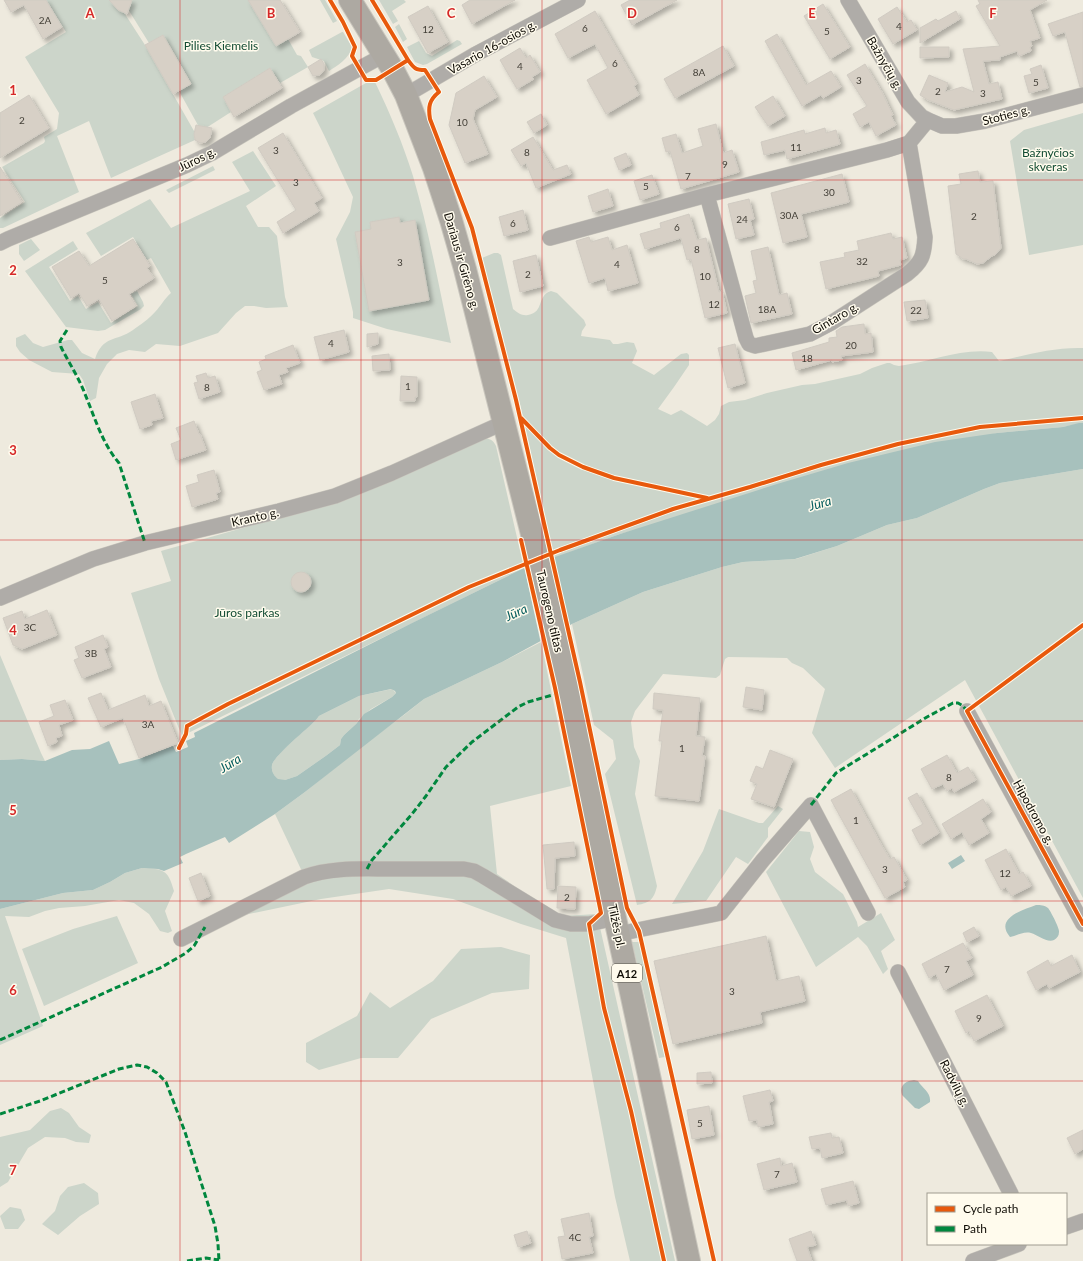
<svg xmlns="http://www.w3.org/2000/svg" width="1083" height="1261" font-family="Lato,sans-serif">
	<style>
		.green { fill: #ccd5ca }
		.water { fill: #a7c1bd; fill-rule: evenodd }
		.pier { fill: #eeeade }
		.building { fill: #d7d0c6; stroke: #d0cbc2; filter: url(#shadow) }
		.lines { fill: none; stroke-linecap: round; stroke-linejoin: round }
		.street-casing { stroke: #c9c6bd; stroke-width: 16 }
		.highway-casing { stroke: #c9c6bd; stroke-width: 24 }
		.street { stroke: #afaca8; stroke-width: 15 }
		.highway { stroke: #ada9a2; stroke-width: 22 }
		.quiet { stroke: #00873e; stroke-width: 3; stroke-dasharray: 6 3; stroke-linecap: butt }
		.cycleway-casing { stroke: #fffbed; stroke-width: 6 }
		.cycleway { stroke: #e8590c; stroke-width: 4 }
		.grid { fill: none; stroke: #d62828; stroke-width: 1; stroke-opacity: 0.55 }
		.labels { text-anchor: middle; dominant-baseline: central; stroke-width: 3; stroke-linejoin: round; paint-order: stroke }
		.number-label { font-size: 10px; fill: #433f37 }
		.shield { fill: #fffbed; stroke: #57544b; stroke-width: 1 }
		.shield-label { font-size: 11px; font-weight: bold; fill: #0f0c05 }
		.park-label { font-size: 12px; fill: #124b32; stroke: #fffbed }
		.street-label { font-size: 12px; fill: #0f0c05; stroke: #fffbed }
		.water-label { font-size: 13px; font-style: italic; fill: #085e5f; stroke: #fffbed }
		.grid-label { font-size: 13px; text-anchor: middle; font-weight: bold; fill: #d62828; stroke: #fffbed; stroke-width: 3; stroke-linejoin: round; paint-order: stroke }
	</style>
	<defs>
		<filter id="shadow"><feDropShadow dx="3.5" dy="3.5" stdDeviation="2" flood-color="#0004"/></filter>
	</defs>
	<rect width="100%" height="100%" fill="#eeeade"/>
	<path class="green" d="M46,0h69c-1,7 2,9 8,11l22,34 49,86v6l1,3 -84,38 -22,-57 -32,15 22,56 -76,36h-3v-10l25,-16 -23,-35 42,-24 1,-2 -1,-4 13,-8 2,-16 -34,-56 41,-25z
		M130,0h118l28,46 12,-7 9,16 4,1 7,11 -28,16 -10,-15 -47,29 8,15 -25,16 -7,-1 -20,-36 12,-8 -28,-48 -14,8 -21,-34 3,-4z
		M320,0h5l12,21 -4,2z
		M379,0h25l2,2 -14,9 6,10 -5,3z
		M399,24l8,15 -4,3 -8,-15z
		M342,32h1l9,15c-3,12 -14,18 -23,24l-5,-10 -12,-4 -3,-7z
		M457,40l3,1 2,3 -35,20 -4,1 -8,-3 -8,-15 12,-6 7,12 6,3z
		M375,82c15,31 28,62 38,94 16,55 26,111 38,167l-64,-14 -34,-11v-6l-17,-73 14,-27 3,-15 -29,-62 -11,-22 53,-30z
		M1083,113v132l-54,10 -19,-114 14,-11z
		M253,151l23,35 -30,20 12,21h11l8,9 8,61 3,10 -22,1 -12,-2h-9l-9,7 -18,20 -38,13 -24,-2 -11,8 -16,-2 -12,4 -10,10 -8,14 -3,20 -6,3 -7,-21 -4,-6 -27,-2 -23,-12 -9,-8 -4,-6v-8l9,-4 8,9 10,4 25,-7h4l10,13 13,6c8,-24 21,-17 38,-29 7,-5 16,-11 22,-18 6,-6 9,-13 16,-19l-20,-35 -4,2 -14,-23 -32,19 -15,-23 64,-34 21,29 79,-37 -18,-29z
		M213,166l2,4 -46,23 -3,-3z
		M31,239l9,11 -16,11 -5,-7v-9z
		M73,241l5,8 -29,18 21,34 8,-5 8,13 12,-7 13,21 27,-17 -7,-12 6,-3 6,11 1,4 -3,3 -36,21 -7,1 -32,-4 -41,-56z
		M494,253h4l3,2 12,54c5,4 9,7 15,6 17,-3 8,-19 23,-24l6,2 27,27 2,5 -4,6 -1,5 29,4 3,4h5l9,-2 7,1 3,8 -5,12 22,12 27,-21 6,-1 2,2v10l-15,22 -16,22 13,6 10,-5 26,16 8,-6 4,-6 2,-8 8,-4 16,-2 22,-7 35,-8 13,-1 45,-10 12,-6 15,-5h3l4,2 5,1c31,-4 62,-18 93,-14l7,9c28,-6 55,-14 84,-13v75l-20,4 -66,6 -377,101 -66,24 -33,-150 -39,-150z
		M483,439c7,-1 10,1 13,7l28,122 -342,168 -23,-57 -28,-86 40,-12 -10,-30 189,-53z
		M1083,469v429l-118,-218 -130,88 -23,-35 13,-44 -22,-21 -11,-5 -5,-5 -59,-1 -3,2 -5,16 -4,3 -53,-4 -28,37 -4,11 3,25 6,14 -5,33 22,92c-3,13 -7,17 -20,19l-32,-131 11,-15 -3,-19 -19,-15 -22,-101 71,-32 79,-25 21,-5 53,-3 41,-13 50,-21 30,-7 67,-29 16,-6z
		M541,642l30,144 -81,20 7,68 56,39 10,3 34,-2 78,347h-45l-15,-64 -49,-259 -45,-14 -68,-25 -64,-10 -68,10 -77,16 63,-33 -32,-68 30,-22 61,-49 38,-28 20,-16 78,-37z
		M0,655l41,98 4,8 -23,-2 -22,1z
		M392,689l4,4 -4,4 -21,12 -12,10 -3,5 -12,11 -3,4 -1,6 -13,10 -30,21 -12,4h-7c-4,-4 -7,-9 -6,-15 2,-9 35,-37 44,-45l3,-4 40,-20z
		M778,806l5,3 -15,19v9l-20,27 -12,-7 -30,44 -34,3 31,-53 16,-42 40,14h4z
		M799,831l11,1 4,15 -4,12 5,13 28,22 14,28 1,5 23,-14 14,27 -14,11 7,18 -5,5 -16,-28 -9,-9 -42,30 -50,-95z
		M142,868c21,1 26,1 32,23l-9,20 7,20 -4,2 -8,-2 -11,-17 -15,-11 -15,-3 -34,6 -26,2 -14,3 -16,6 -24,-1 38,110 -43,19v-136l63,-16 30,-3 17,-8 15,-9z
		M117,916l21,47 -94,43 -22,-57 51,-20z
		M632,942h7l26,115 -6,1z
		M501,947l29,8 -1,34 -37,4 -61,26 -33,39h-37l-42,12 -13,-8v-19l51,-27 13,-24 20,16 43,-27 28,-32z
		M61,1108l8,5 10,14 12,8 -2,8 -13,-1 -11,-4 -20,-1 -17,11 -20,34 -8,5v-50l30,-7 20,-19z
		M84,1183l14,10 1,11 -19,12 -22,19 -16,-11 13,-13 5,-15 8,-9z
		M10,1207l11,2 4,11 -7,9h-13l-5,-13z"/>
	<path class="water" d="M1079,423h4v46l-83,14 -16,6 -67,29 -30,7 -50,21 -42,13 -52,3 -21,5 -79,25 -71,32 -70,38 -78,37 -119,93 -30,22 -46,29 -4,-6 -39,17 -6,3 3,6 -19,8 -6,-2 -16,-1 -17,5 -15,9 -17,8 -30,3 -63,16v-149l22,-1 23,2 27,-11 18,-1 19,-8 10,23 20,-5 34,-13 3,6 12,-5 -2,-6 9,-4 -1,-4 218,-110 112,-55 96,-34 157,-50 71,-21 87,-21 62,-9 66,-6zM391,689l4,2 1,2 -4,4 -28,17 -8,10 -12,11 -3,4 -1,6 -13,10 -30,21 -12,4 -7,-1c-4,-3 -7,-8 -6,-14 2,-9 35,-36 44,-45l3,-4 40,-20z
		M961,855l4,6 -13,8 -4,-6z
		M1036,905c5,0 8,0 12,3 2,2 12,21 11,24 0,4 -2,6 -5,8 -7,3 -16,-5 -23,-7 -8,-2 -14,3 -21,4 -16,-19 13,-27 26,-32z
		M914,1080l4,1c5,8 13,11 12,21l-11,7 -4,-1 -13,-13c-3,-9 3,-14 12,-15z"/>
	<path class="pier" d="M553,556l17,72 -29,16 -17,-78z"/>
	<path class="building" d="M4,0h42l16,27 -19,12 -19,-34 -13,7z
		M109,0h23l-5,14 -9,-4z
		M248,0h32l20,32 -24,14z
		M470,0h45l-43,24 -10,-19z
		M630,0h47l-45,25 -11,-20z
		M978,0h69l-17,10 10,28 -10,3 2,5 -2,1 1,4 -12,5 -2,-5 -17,6v3l-17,1 6,23 9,-2 4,17 -48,11 -26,-10 -8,-5 9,-20 19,8 -3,9 17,-5 12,5 -11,-43 37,-3 -24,-40 4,-2z
		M823,4l27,43 -20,12 -26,-43z
		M428,6l20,36 -20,11 -20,-36z
		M897,7l10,15 4,-2 6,10 -24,14 -15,-25z
		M595,11l42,73 -3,2 5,9 -33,19 -19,-34 21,-12 -13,-24 -27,14 -13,-24z
		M956,11l4,8 -40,24v-15l16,-9 2,2z
		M1083,12v74l-3,1 -15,-55 -12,4 -5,-12z
		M777,34l29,51 25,-14 10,16 -18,11 -2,-3 -19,11 -37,-65z
		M163,35l28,49 -18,10 -28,-49z
		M723,46l11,20 -59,32 -11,-19z
		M920,47h29v10l-29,1z
		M520,48l6,10 4,-3 10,17 -8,5 2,2 -17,10 -17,-29z
		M321,59l3,5v6l-4,5 -7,1 -5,-9z
		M865,64l17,28 11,23 -2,1 5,9 -20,11 -7,-14 -9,5 -7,-13 14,-8 -20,-31z
		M1041,65l7,23 -19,5 -5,-17 8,-2 -2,-5z
		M270,68l12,20 -48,29 -11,-20z
		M484,76l13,21 -22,13 -2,9 15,35 -23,9 -16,-38 7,-32z
		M29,95l20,33 -49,30v-45z
		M773,96l12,20 -17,10 -13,-19z
		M541,114l6,11 -13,8 -7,-11z
		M716,124l7,29 9,-3 7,22 -58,17 -11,-38 -4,1 -4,-14 14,-4 6,19 21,-7 -5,-17z
		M196,125l16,3 -2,10 -4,4 -6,1 -5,-3 -1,-6z
		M825,128l1,5 10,-3 4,14 -53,15 -2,-9 -21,5 -3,-13 43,-12 1,4z
		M283,133l39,65 -8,5 5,8 -36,22 -6,-11 19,-12 -38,-62z
		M533,137l20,33 14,-5 4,9 -35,14 -10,-25 -5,3 -10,-16z
		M626,153l5,12 -12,5 -5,-12z
		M0,167l22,35 -22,14z
		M978,171l2,11 13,-1 8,67 -6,7 -3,1 -9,7 -6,1 -11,-5h-3l-7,-5 -8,-68 13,-2 -2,-10z
		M842,174l7,28 -48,12 6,23 -24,6 -12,-50z
		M652,175l7,19 -19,6 -6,-19z
		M608,189l5,17 -20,6 -5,-16z
		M749,199l5,20 -4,1 4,15 -18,4 -8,-35z
		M523,210l5,20 -24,6 -5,-19z
		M689,214l8,26 9,-2 13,54 3,-1 5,22 -22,5 -14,-59 -4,1 -6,-22 -36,11 -5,-15 21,-6 -1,-5z
		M399,217l1,6 15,-3 14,80 -60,11 -14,-79 16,-3 -1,-7z
		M891,233l2,6 9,-2 5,21 -7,2 1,5 -23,6 1,5 -53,13 -6,-27 25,-5 -1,-4 15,-3 -2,-9z
		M589,237l2,5 17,-5 4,13 15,-5 11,38 -30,8 -3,-13 -16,5 -13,-42z
		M133,239l17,27 -3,2 7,10 -25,16 7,12 -24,15 -13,-22 -12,7 -8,-13 -8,5 -19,-31 27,-16 10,15z
		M768,247l11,48 8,-2 5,21 -41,9 -6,-27 11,-3 -3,-12 4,-1 -6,-29z
		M536,255l7,31 -23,6 -7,-31z
		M925,300l3,18 -21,3 -3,-19z
		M864,324l1,10 6,-1 2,19 -32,4 1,4 -10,2v-2l-36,10 -4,-17 37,-11v-4l8,-1 -1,-6 6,-4z
		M344,330l5,22 -29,8 -6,-23z
		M378,333v11l-11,3v-13z
		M735,344l10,39 -17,5 -10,-40z
		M293,345l7,18 -14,5 2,4 -9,3 3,9 -18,6 -7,-18 5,-2 -3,-8 7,-3 -1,-3z
		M389,354l1,16 -17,1 -1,-15z
		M206,373l2,5 7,-2 5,16 -21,7 -5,-16 4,-1 -2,-6z
		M401,376l16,1v20h-2v4h-15z
		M155,394l8,24 -12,3 1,4 -12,4 -9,-27z
		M194,421l5,13h1l6,16 -30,10 -5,-16 10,-4 -5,-12z
		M214,470l6,22 -4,1 2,6 -26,8 -6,-21 13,-4 -2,-7z
		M291 582a10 10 0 1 1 20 0a10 10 0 1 1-20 0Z
		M47,610l10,25 -35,14 -9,-4 -10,-27 19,-7 3,8z
		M103,635l5,12 -4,2 7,18 -29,11 -8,-18 5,-2 -4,-11z
		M746,687l18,3 -2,20 -19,-3z
		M101,693l7,17 37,-15 4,11 12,-5 17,42 -39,15 -16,-40 -22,9 -13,-29z
		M654,693l46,5 -4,38 9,1 -3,19h3l-6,45 -44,-5 7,-55h-3l4,-31 -10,-1z
		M65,700l8,20 -14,5 3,11 -6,2 1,4 -9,4 -9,-24 15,-6 -4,-11z
		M770,750l23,9 -19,48 -23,-8 6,-15 -7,-3 6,-15 7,3z
		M947,755l10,18 11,-6 8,13 -22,12 -2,-4 -5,3 -4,-7 -11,5 -11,-20z
		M851,789l31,57 8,13 4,-2 13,23 -4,2 2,5 -20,11 -54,-98z
		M917,793l22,40 -19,12 -8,-15 11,-6 -15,-26z
		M983,799l8,13 -10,7 8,14 -20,12 -7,-13 -11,7 -9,-15z
		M574,842l1,14 -20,2 -1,31h-7l-4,-44z
		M1006,849l13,25 4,-2 8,14 -20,10 -5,-9 -5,3 -16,-30z
		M201,873l9,23 -12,5 -9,-23z
		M558,886l18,1 -1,22 -18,-1z
		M974,927l5,9 -12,6 -4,-9z
		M766,936l10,45 23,-5 6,25 -45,11 2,11 -89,21 -19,-83z
		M963,943l9,15 -6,3 7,14 -29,15 -8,-16 -7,4 -7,-14z
		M1072,955l8,17 -31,16 -2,-4 -11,6 -9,-18 21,-12 3,6z
		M987,995l16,31 -29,15 -5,-10 -3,2 -11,-22z
		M711,1072l1,11 -15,1v-11z
		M770,1090l3,11 -4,1 4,22 -15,3 -1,-7 -8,1 -6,-25z
		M709,1106l5,29 -22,4 -5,-29z
		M1083,1130v19l-8,5 -8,-16z
		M831,1133l1,5 7,-1 4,16 -21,5 -2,-10 -8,1 -3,-12z
		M780,1158l1,8 11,-3 5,19 -33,8 -7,-26z
		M853,1181l6,22 -11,3 -1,-6 -21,5 -5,-16z
		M589,1213l4,23 -4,1 4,16 -31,6 -4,-22 7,-1 -4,-17z
		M527,1231l4,12 -13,4 -4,-12z
		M811,1231l5,14 -9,2 5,14h-15l-8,-22z"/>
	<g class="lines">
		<g class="street-casing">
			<path id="street" d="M848,0l60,102 14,15 6,3 14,6h14l29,-5 98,-26
				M406,95l70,-41 102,-54
				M707,195l39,143 3,6 6,2 55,-12 21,-11 76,-49c15,-12 17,-18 18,-37l-16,-94
				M550,238l157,-43 180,-45 22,-7 19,-23
				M0,243l8,-4 179,-74 25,-12 79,-47 93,-51
				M0,598l93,-39 52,-16 134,-32 56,-15 57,-23 113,-51
				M967,711l116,213
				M618,934l103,-21 42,-53 48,-55 57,108
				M181,939l123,-62c27,-10 58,-8 86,-8 24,0 49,0 74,0l10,2 9,5 72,44 16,4h18l26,-6
				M898,972l113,222
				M1066,1227l17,-6
				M973,1261l46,-17"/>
		</g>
		<g class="highway-casing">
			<path id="highway" d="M350,0l43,70 13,25 28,73 17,52 14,49 68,269 34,147 48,233 74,343"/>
		</g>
		<use href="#street" class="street"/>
		<use href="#highway" class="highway"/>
		<path class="quiet" d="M67,330l-7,11 1,6c8,16 18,31 24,47 10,24 17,49 34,69l26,80
			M811,805l25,-32 91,-56 26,-14h5l5,3 4,5 3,-3
			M367,869l5,-9 40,-46 14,-18 20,-29 26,-25 46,-35 10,-5 28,-8
			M0,1040l162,-73 24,-14 8,-7 11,-19
			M0,1114l40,-13 79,-32 18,-4 10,2 10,6 9,9 19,50 30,94 3,18 1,17
			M187,1261l19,-3 13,2"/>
		<g class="cycleway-casing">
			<path id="cycleway" d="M330,0l13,22 12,25 -3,9 14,24h10l32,-20 -36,-60
				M408,60c6,8 7,10 17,10l14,22c-10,8 -11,15 -9,27l42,109 44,172 64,282 47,226 12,23 75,330
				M521,418l29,30 9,7 24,12 31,11 93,20
				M521,540l34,148 46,225 -12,11 15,84 27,103 33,150
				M1083,625l-116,86 116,213
				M179,748l7,-14 1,-8 41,-22 241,-117 91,-37 113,-41 77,-22 71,-22 77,-21 82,-17 103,-9"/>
		</g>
		<use href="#cycleway" class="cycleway"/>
	</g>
	<path class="grid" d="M180,0v1261M361,0v1261M542,0v1261M722,0v1261M902,0v1261M0,180h1083M0,360h1083M0,540h1083M0,721h1083M0,901h1083M0,1081h1083"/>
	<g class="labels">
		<g class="number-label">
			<text x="45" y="20">2A</text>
			<text x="899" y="26">4</text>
			<text x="585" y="28">6</text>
			<text x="428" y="29">12</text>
			<text x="827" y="31">5</text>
			<text x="615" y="63">6</text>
			<text x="520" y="66">4</text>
			<text x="699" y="72">8A</text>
			<text x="859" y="80">3</text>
			<text x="1036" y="82">5</text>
			<text x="938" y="91">2</text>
			<text x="983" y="93">3</text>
			<text x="22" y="120">2</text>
			<text x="462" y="122">10</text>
			<text x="796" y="147">11</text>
			<text x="276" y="150">3</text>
			<text x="527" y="152">8</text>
			<text x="725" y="164">9</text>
			<text x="688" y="176">7</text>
			<text x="296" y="182">3</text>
			<text x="646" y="186">5</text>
			<text x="829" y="192">30</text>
			<text x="789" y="215">30A</text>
			<text x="974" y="216">2</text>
			<text x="742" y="219">24</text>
			<text x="513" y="223">6</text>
			<text x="677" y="227">6</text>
			<text x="697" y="249">8</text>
			<text x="862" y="261">32</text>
			<text x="400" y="262">3</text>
			<text x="617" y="264">4</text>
			<text x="528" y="274">2</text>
			<text x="705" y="276">10</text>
			<text x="105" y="280">5</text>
			<text x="714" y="304">12</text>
			<text x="767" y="309">18A</text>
			<text x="916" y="310">22</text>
			<text x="331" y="343">4</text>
			<text x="851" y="345">20</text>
			<text x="807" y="358">18</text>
			<text x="408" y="386">1</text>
			<text x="207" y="387">8</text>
			<text x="30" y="627">3C</text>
			<text x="91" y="653">3B</text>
			<text x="148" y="724">3A</text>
			<text x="682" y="748">1</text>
			<text x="949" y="777">8</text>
			<text x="856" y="820">1</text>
			<text x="885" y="869">3</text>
			<text x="1005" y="873">12</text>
			<text x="567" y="897">2</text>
			<text x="947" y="969">7</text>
			<text x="732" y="991">3</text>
			<text x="979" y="1018">9</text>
			<text x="700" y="1123">5</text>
			<text x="777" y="1174">7</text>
			<text x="575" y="1237">4C</text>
		</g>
		<rect class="shield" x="612" y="964" width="30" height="18" rx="3"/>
		<g class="shield-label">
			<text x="627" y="973">A12</text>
		</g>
		<g class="park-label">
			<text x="221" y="45">Pilies Kiemelis</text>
			<text x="1048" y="152">Bažnyčios<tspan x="1048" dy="14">skveras</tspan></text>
			<text x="247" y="612">Jūros parkas</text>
		</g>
		<g class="street-label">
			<text transform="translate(492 47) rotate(-29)">Vasario 16-osios g.</text>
			<text transform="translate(885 63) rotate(60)">Bažnyčių g.</text>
			<text transform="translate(1006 115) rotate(-15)">Stoties g.</text>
			<text transform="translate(197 159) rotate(-26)">Jūros g.</text>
			<text transform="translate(462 261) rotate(74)">Dariaus ir Girėno g.</text>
			<text transform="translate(835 318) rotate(-30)">Gintaro g.</text>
			<text transform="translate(255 517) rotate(-13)">Kranto g.</text>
			<text transform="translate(550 611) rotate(77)">Taurogeno tiltas</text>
			<text transform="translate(1034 812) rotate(61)">Hipodromo g.</text>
			<text transform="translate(617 926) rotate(78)">Tilžės pl.</text>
			<text transform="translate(955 1083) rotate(63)">Radvilų g.</text>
		</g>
		<g class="water-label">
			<text transform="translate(820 503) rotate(-15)">Jūra</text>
			<text transform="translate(516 612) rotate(-24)">Jūra</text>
			<text transform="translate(230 763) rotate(-31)">Jūra</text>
		</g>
	</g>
	<g class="grid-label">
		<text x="90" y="18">A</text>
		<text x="271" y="18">B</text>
		<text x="451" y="18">C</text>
		<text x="632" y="18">D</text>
		<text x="812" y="18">E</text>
		<text x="993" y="18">F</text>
		<text x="13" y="95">1</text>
		<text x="13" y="275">2</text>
		<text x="13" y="455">3</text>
		<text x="13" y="635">4</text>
		<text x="13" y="815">5</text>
		<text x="13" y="995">6</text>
		<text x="13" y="1175">7</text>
	</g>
	<rect x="927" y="1193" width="140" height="52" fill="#fffbed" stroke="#9f9b90"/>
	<rect x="935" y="1206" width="20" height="6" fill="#e8590c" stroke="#9f9b90"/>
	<text x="963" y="1213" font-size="12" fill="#0f0c05">Cycle path</text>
	<rect x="935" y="1226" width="20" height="6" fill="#00873e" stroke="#9f9b90"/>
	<text x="963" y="1233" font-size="12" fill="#0f0c05">Path</text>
</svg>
